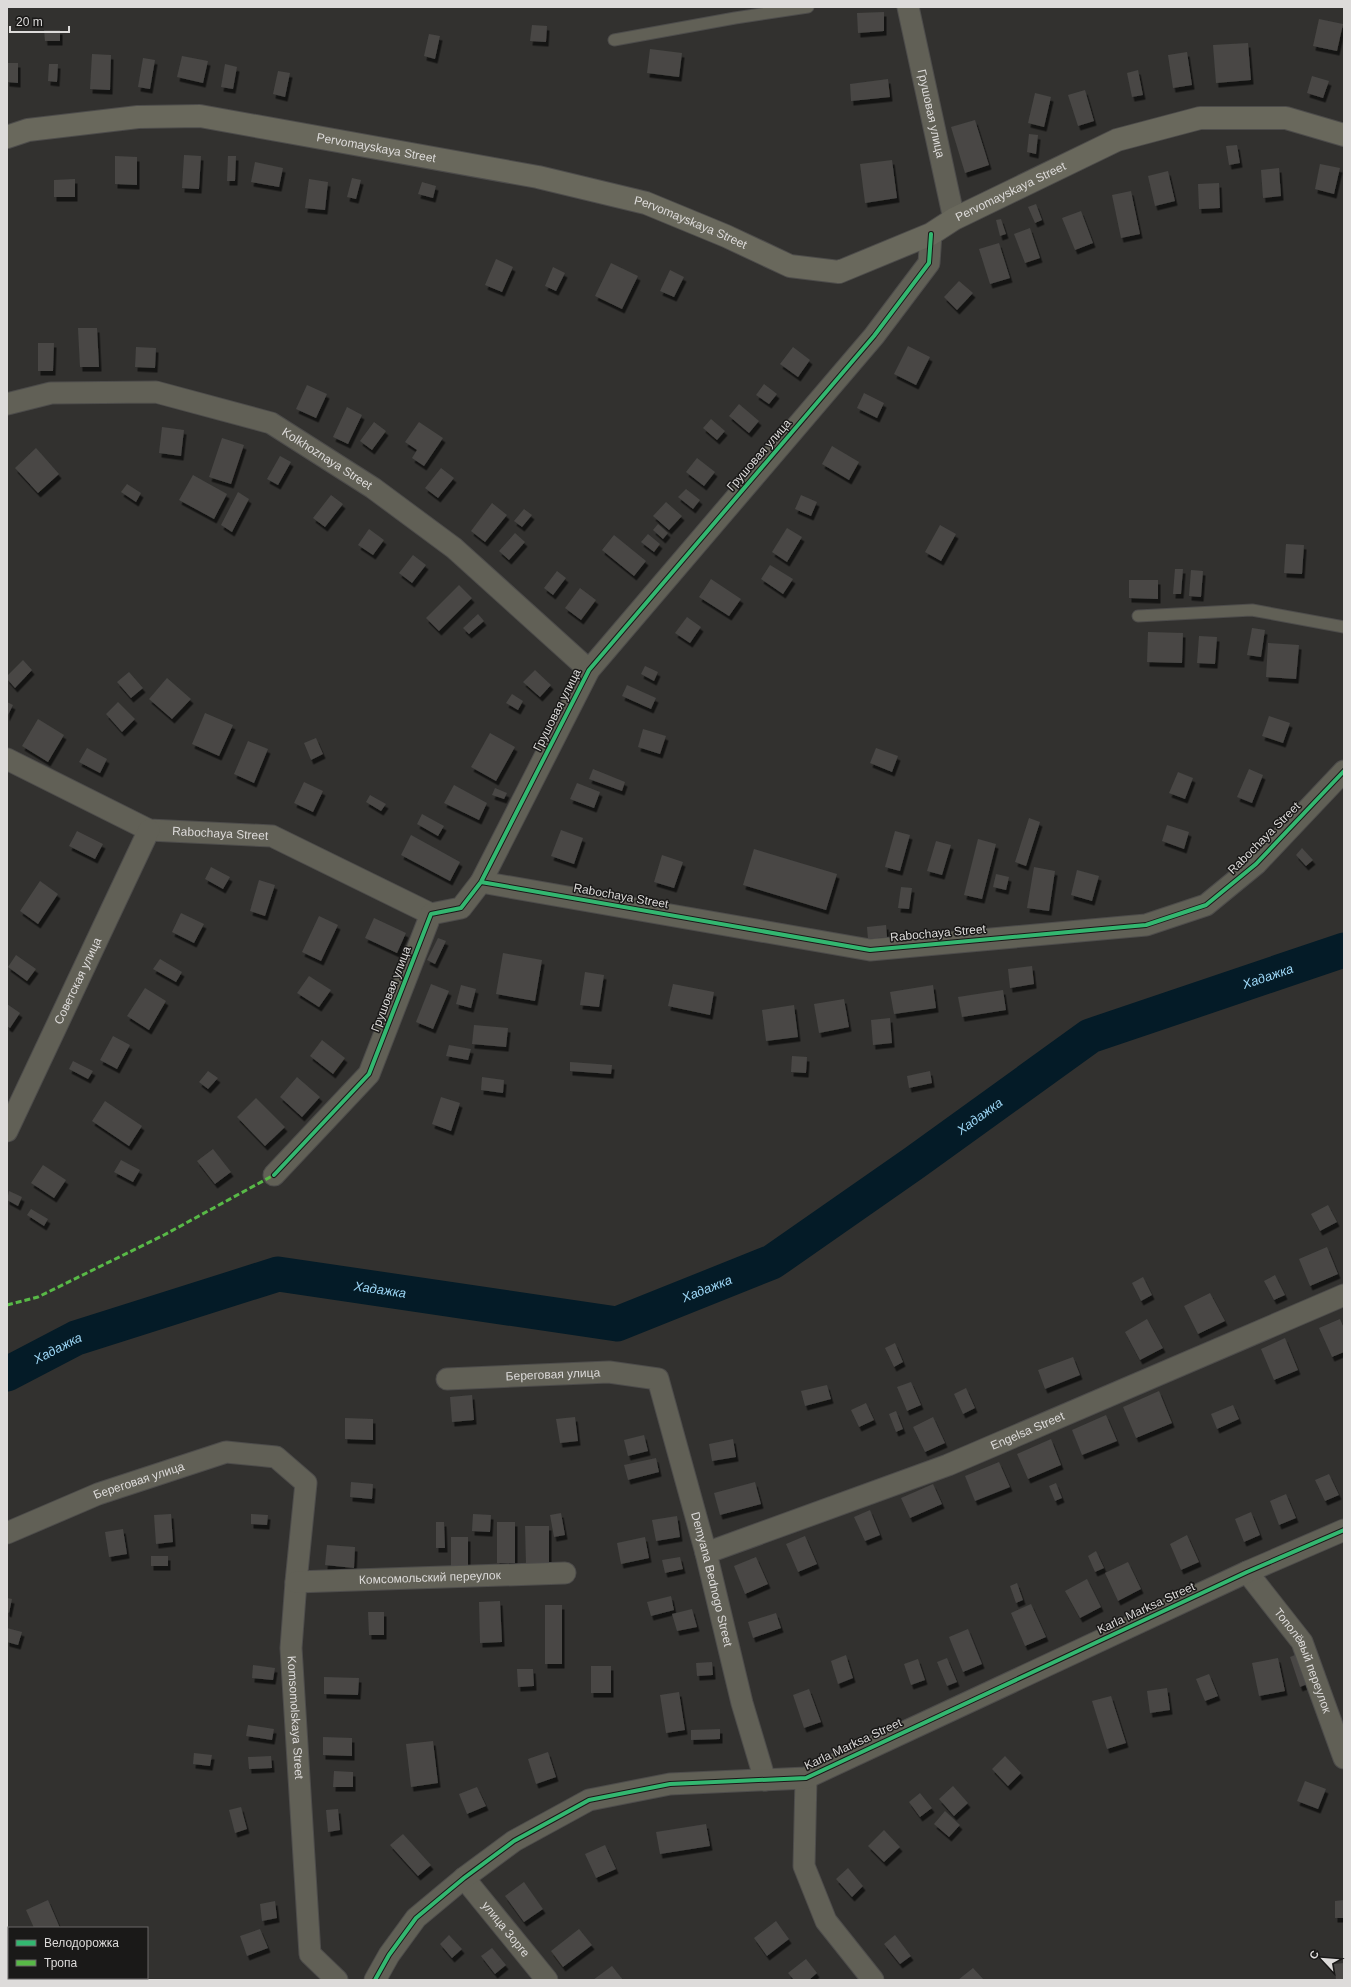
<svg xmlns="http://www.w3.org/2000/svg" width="1351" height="1987" font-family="Helvetica,sans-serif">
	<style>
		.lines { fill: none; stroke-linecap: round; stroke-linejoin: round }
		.river { stroke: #041b27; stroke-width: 35 }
		.building { fill: #484745; filter: url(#shadow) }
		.service-casing { stroke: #4d4c4b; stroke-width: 13 }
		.minor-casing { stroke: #4d4c4b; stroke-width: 23 }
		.primary-casing { stroke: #4d4c4b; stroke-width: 24 }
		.service { stroke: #616056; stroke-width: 11 }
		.minor { stroke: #616056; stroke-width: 21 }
		.primary { stroke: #69685c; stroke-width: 22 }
		.quiet { stroke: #58b947; stroke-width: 3; stroke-dasharray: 6 3; stroke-linecap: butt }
		.cycleway-casing { stroke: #1a1918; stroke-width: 6 }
		.cycleway { stroke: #33b770; stroke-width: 4 }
		.labels { text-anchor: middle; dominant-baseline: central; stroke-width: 3; stroke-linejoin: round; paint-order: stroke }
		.street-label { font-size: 12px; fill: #dddbda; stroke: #1a1918 }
		.water-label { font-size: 13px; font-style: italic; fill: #9cd6f5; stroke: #1a1918 }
	</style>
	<defs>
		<filter id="shadow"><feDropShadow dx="2.5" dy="4.5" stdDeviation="0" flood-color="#0009"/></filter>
	</defs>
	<rect width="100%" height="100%" fill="#32312f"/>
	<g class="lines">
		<path class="river" id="s1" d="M7,1374l69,-36 202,-64 339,50 155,-62 142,-99 176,-127 254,-86"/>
	</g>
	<path class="building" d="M884,12v19l-26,2 -1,-20z
		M1319,19l24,5 -6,27 -24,-5z
		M532,25l15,1 -1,16 -16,-1z
		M44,30h16v11h-15z
		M429,34l11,2 -5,23 -11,-3z
		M1248,43l3,37 -35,3 -3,-38z
		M650,49l32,4 -3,24 -32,-4z
		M1187,52l5,33 -19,3 -5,-33z
		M92,54l19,1 -1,35 -20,-1z
		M182,56l26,5 -5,22 -26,-6z
		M143,58l12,2 -5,29 -12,-2z
		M7,63h11v20l-11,-1z
		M49,64h9l-1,18 -9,-1z
		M225,64l12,3 -4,22 -12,-2z
		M1138,70l5,25 -11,2 -5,-24z
		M278,71l12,2 -5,24 -12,-3z
		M1312,76l17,5 -6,17 -16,-5z
		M888,79l2,18 -39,4 -1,-17z
		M1085,90l9,31 -16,5 -10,-31z
		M1035,93l16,4 -7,30 -16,-4z
		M975,120l14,45 -24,8 -14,-46z
		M1029,134l9,1 -2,19 -9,-2z
		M1237,145l3,18 -11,2 -3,-19z
		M184,155l17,1 -2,33 -17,-1z
		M115,156l22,1v28l-22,-1z
		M228,156h8l-1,25h-8z
		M892,160l5,38 -32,5 -5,-39z
		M255,162l28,6 -4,19 -28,-5z
		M1320,164l20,4 -6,26 -19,-5z
		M1279,168l2,28 -18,2 -2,-28z
		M1168,171l7,30 -20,5 -7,-30z
		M352,178l9,2 -5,19 -9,-2z
		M75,179v18h-21v-17z
		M309,179l19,3 -3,28 -20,-2z
		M422,182l14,4 -3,12 -15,-4z
		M1219,183l1,25 -21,1 -1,-25z
		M1131,191l9,43 -19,4 -9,-43z
		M1036,204l6,16 -7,3 -7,-16z
		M1081,211l12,32 -18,7 -13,-32z
		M1001,219l5,15 -6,2 -4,-16z
		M1030,228l10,30 -15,5 -11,-29z
		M999,243l11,35 -20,6 -11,-35z
		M496,259l17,8 -11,25 -17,-7z
		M611,263l27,13 -16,33 -27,-13z
		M553,267l12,6 -9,18 -11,-5z
		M670,270l14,7 -10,20 -14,-6z
		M959,281l14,12 -16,17 -13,-13z
		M78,328h19l2,39h-19z
		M38,343h16l-1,28h-15z
		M908,346l22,11 -14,28 -22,-11z
		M136,347l20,1 -1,20 -20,-1z
		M793,347l17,13 -12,17 -18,-13z
		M764,384l13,10 -8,10 -13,-9z
		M307,385l20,9 -11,24 -20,-9z
		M864,393l20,10 -7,15 -20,-10z
		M739,404l20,17 -10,12 -20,-17z
		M347,407l15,8 -14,29 -15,-7z
		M711,419l14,12 -8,9 -14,-12z
		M374,422l12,9 -14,19 -12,-9z
		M419,422l24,16 -19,28 -12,-8 5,-8 -12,-8z
		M162,427l22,3 -3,26 -22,-3z
		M222,438l22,7 -13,39 -22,-7z
		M832,446l27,16 -10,18 -27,-16z
		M36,448l23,26 -21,19 -23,-25z
		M280,456l11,6 -13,23 -11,-6z
		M697,458l18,14 -11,14 -18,-14z
		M441,468l13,10 -16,20 -13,-10z
		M193,475l34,19 -13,25 -35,-19z
		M127,484l14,9 -5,9 -15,-10z
		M686,489l14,11 -7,9 -15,-12z
		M238,492l11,7 -17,33 -11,-7z
		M331,495l12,9 -18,23 -12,-9z
		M801,495l16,7 -6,14 -16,-7z
		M666,502l16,14 -13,14 -16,-14z
		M492,503l15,12 -22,27 -14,-11z
		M524,509l8,6 -10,12 -8,-6z
		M658,524l10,9 -5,6 -10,-9z
		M940,525l16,9 -15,27 -16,-9z
		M787,528l15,9 -15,25 -15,-10z
		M369,529l15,11 -11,15 -15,-10z
		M515,533l10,9 -16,18 -10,-9z
		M648,534l12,10 -6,8 -13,-10z
		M614,535l32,26 -12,15 -32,-26z
		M1286,544l18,1 -2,29 -18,-1z
		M413,555l13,10 -14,18 -13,-10z
		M770,565l23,14 -10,15 -22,-15z
		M1175,569h8l-2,25h-8z
		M1191,570l12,1 -2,26 -12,-1z
		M557,571l9,7 -13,17 -9,-7z
		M711,579l30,20 -12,17 -30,-19z
		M1129,580h29v19l-29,-1z
		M459,585l13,13 -33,33 -13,-13z
		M580,588l16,12 -15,20 -16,-12z
		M478,614l6,7 -15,13 -6,-6z
		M687,617l14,10 -11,16 -15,-10z
		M1252,628l13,2 -4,27 -14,-2z
		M1148,632l35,1 -1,30 -35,-1z
		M1199,636l18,1 -2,27 -18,-1z
		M1268,643l31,2 -3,34 -30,-2z
		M23,660l9,10 -17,18 -8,-9v-3z
		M645,666l13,6 -4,9 -13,-7z
		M535,670l16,15 -11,12 -17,-15z
		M129,672l14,16 -12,10 -14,-16z
		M167,678l24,21 -19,20 -23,-20z
		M627,685l29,13 -5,11 -29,-13z
		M512,694l11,7 -5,9 -12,-7z
		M7,702l6,3 -6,12z
		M118,702l17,17 -13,13 -16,-18z
		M205,713l28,12 -14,31 -27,-12z
		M1269,716l21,7 -7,20 -21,-7z
		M38,719l26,16 -16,27 -26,-16z
		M643,729l23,7 -6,18 -22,-7z
		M490,733l25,14 -19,34 -25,-14z
		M316,738l7,16 -12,6 -7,-17z
		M248,741l20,8 -14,34 -20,-9z
		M87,748l20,11 -7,14 -21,-11z
		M876,748l22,8 -6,16 -22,-9z
		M593,769l32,13 -3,9 -33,-12z
		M1249,769l14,6 -11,28 -15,-6z
		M1178,772l15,6 -8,21 -16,-6z
		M304,782l19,9 -10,21 -19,-9z
		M577,783l23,9 -6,16 -24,-9z
		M454,785l33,18 -8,17 -35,-17z
		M495,788l12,5 -3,6 -12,-4z
		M370,795l16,9 -5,7 -15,-9z
		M422,814l22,12 -6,10 -21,-12z
		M1029,818l11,4 -14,44 -11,-4z
		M1167,825l22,7 -5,17 -22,-8z
		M561,830l22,8 -9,26 -23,-8z
		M77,831l26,13 -8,15 -26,-13z
		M895,831l15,4 -10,36 -15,-4z
		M411,835l49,27 -10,19 -49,-26z
		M978,839l18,5 -14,55 -18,-4z
		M936,841l15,4 -9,30 -15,-4z
		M1302,848l11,12 -7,6 -10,-11z
		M754,849l83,25 -11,36 -83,-25z
		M662,855l21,7 -9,26 -20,-6z
		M211,867l19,10 -7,12 -18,-10z
		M1034,867l21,4 -6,40 -22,-3z
		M1077,870l22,6 -7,25 -21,-6z
		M996,874l13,3 -3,13 -13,-3z
		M259,880l16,5 -10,31 -15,-5z
		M40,881l18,13 -20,30 -18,-13z
		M901,887l11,1 -3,21 -11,-1z
		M181,913l23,11 -10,19 -22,-11z
		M319,916l19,9 -17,36 -19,-9z
		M374,918l32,15 -9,20 -32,-15z
		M886,925l1,12 -19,2 -1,-12z
		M438,938l8,3 -11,23 -8,-4z
		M503,953l39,7 -7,41 -39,-7z
		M16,955l20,14 -9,12 -19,-14z
		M160,959l22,13 -6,10 -23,-13z
		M1032,966l2,18 -24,4 -2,-19z
		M585,972l19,3 -5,32 -19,-2z
		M309,976l22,14 -12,17 -22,-14z
		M431,984l18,7 -16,38 -17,-7z
		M673,984l41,8 -4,23 -42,-9z
		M461,985l15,4 -5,19 -15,-4z
		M933,985l3,23 -42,6 -4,-22z
		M145,988l21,13 -17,29 -22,-14z
		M1003,990l3,20 -44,7 -4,-20z
		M844,999l5,28 -30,6 -5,-29z
		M7,1004l13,9 -10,15 -3,-2z
		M794,1005l4,32 -32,4 -4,-31z
		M890,1018l2,25 -19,2 -2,-25z
		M474,1025l34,3 -2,19 -34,-3z
		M113,1036l17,9 -13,24 -17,-9z
		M322,1040l23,18 -12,16 -23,-18z
		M449,1045l22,4 -3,11 -22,-4z
		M792,1056l15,1 -1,16 -15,-1z
		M73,1061l20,10 -5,8 -19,-10z
		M570,1062l42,3 -1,9 -41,-3z
		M208,1071l10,7 -10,11 -9,-7z
		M930,1071l2,12 -23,5 -2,-12z
		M297,1077l23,20 -18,20 -22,-20z
		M482,1077l22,3 -1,13 -22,-3z
		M441,1097l19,6 -9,28 -19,-7z
		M256,1098l29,29 -20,19 -28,-29z
		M105,1101l37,25 -13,20 -37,-25z
		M213,1149l18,23 -16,12 -18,-23z
		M121,1160l19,10 -7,12 -19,-10z
		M43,1165l23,15 -12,18 -23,-15z
		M9,1191l13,6 -4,9 -11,-6z
		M1328,1205l9,17 -17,9 -9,-17z
		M31,1209l17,10 -4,7 -17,-11z
		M1327,1247l11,27 -28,12 -11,-27z
		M1275,1275l10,20 -11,5 -10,-19z
		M1143,1277l9,18 -11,6 -9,-18z
		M1210,1293l15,28 -27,13 -14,-28z
		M1147,1319l16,29 -23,12 -15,-28z
		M1340,1319l4,9v24l-12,5 -13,-29z
		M1285,1338l13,32 -24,10 -13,-31z
		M895,1343l8,19 -9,5 -9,-19z
		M1073,1357l7,18 -35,14 -7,-19z
		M911,1382l10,23 -14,6 -10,-24z
		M827,1385l4,14 -26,7 -4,-15z
		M966,1388l9,20 -12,6 -9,-20z
		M1159,1391l13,32 -36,15 -13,-31z
		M472,1395l2,25 -22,2 -2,-25z
		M866,1403l8,17 -15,7 -8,-17z
		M1233,1405l6,14 -22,10 -6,-15z
		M896,1411l7,18 -7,3 -7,-18z
		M1106,1415l11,26 -35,14 -10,-25z
		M575,1417l3,24 -18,2 -4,-24z
		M933,1417l12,26 -20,9 -12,-25z
		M345,1418l28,1v21l-28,-1z
		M644,1435l4,16 -20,5 -4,-16z
		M733,1439l3,18 -24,4 -3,-17z
		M1051,1439l10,26 -33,14 -11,-25z
		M656,1458l3,14 -31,8 -4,-15z
		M999,1462l11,25 -35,14 -10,-25z
		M1329,1474l10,21 -14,6 -10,-21z
		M351,1482l22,2 -1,15 -22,-2z
		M755,1482l6,22 -41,11 -6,-22z
		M1056,1483l6,15 -7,3 -6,-15z
		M933,1484l9,20 -32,14 -9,-20z
		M1286,1494l10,24 -17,7 -9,-24z
		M870,1510l10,25 -15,6 -11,-24z
		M1251,1512l9,23 -16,7 -9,-23z
		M561,1513l4,22 -11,2 -4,-22z
		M171,1514l2,28 -17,2 -2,-29z
		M251,1514l17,1 -1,10 -16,-1z
		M473,1514l18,1 -1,17 -18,-1z
		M677,1516l3,21 -24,4 -4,-21z
		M436,1522h8l1,26h-9z
		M497,1522h18v41h-18z
		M525,1526h24v37l-23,1z
		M123,1529l4,25 -18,3 -4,-25z
		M1187,1535l12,27 -18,8 -11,-26z
		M805,1536l12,28 -19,8 -12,-28z
		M451,1537h17v30h-17z
		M645,1537l4,21 -28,6 -4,-21z
		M327,1545l28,2 -1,21 -29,-3z
		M1096,1551l8,17 -9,4 -7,-16z
		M151,1556h17v10h-17z
		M680,1557l3,12 -18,4 -3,-13z
		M756,1557l12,27 -23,10 -11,-28z
		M1128,1562l13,27 -23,12 -13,-28z
		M1087,1579l14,28 -21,11 -15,-27z
		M1017,1583l6,17 -7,3 -6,-17z
		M671,1596l3,14 -23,6 -4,-14z
		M7,1598l5,1 -3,14 -2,-1z
		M500,1601l2,41 -22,1 -1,-41z
		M1031,1604l15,33 -21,9 -14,-33z
		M545,1605h17v59h-17z
		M692,1609l5,18 -20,4 -5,-17z
		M368,1612h16v23h-15z
		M776,1613l5,15 -28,10 -5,-16z
		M7,1628l15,4 -4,13 -11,-3z
		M968,1629l14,35 -19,8 -14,-35z
		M1300,1653l10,30 -10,4 -10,-30z
		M846,1655l7,23 -15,6 -7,-23z
		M947,1658l10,24 -10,4 -10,-24z
		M1278,1658l7,33 -26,5 -7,-33z
		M918,1659l7,21 -14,5 -7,-21z
		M712,1662l1,13 -16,1 -1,-13z
		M253,1665l22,3 -2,12 -21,-2z
		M591,1666h20v27h-20z
		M517,1669h16l1,17 -16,1z
		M1209,1674l9,22 -13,5 -9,-22z
		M324,1677l35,1 -1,17 -34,-1z
		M1167,1688l3,22 -20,3 -3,-22z
		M809,1689l12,33 -17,6 -11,-33z
		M679,1692l6,38 -19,3 -6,-38z
		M1111,1696l15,47 -19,6 -15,-48z
		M248,1725l26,4 -2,11 -26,-4z
		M720,1729v10l-29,1v-10z
		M323,1737l29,1v18l-29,-1z
		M433,1741l5,42 -27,4 -5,-43z
		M548,1752l8,25 -20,7 -8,-25z
		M194,1753l18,2 -2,11 -17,-2z
		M271,1756l1,12 -23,1 -1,-12z
		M1005,1756l16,17 -13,13 -16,-17z
		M334,1771l19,1v15h-20z
		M1305,1781l21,8 -8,20 -21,-8z
		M953,1786l15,17 -14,13 -15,-17z
		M477,1787l9,19 -19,8 -8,-20z
		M920,1793l12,15 -12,9 -11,-15z
		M241,1807l6,22 -12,4 -6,-23z
		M338,1809l2,21 -12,2 -2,-22z
		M945,1811l15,14 -11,12 -15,-13z
		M706,1824l4,22 -50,8 -4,-22z
		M884,1830l16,17 -16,15 -16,-16z
		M403,1834l28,31 -13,11 -28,-31z
		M605,1845l11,24 -20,9 -11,-24z
		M848,1868l15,18 -11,11 -16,-18z
		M524,1882l19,27 -19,13 -19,-26z
		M48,1900l12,28h-26l-8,-18z
		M1344,1900v18h-9v-17z
		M275,1901l2,17 -15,3 -2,-17z
		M776,1921l13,18 -22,17 -13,-18z
		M260,1929l8,19 -21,8 -7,-20z
		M579,1929l13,16 -29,22 -12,-16z
		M449,1935l13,14 -10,9 -12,-14z
		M895,1935l16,21 -11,8 -16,-20z
		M492,1948l14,17 -11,9 -14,-18z
		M806,1959l11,14 -8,7h-15l-6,-7z
		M1344,1963v17h-8l-2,-16z
		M612,1966l11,14h-30z
		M973,1968l11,12h-26z"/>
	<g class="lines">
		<g class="service-casing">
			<path id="service" d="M614,40l121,-22 73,-11
				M1138,616l114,-6 92,17"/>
		</g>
		<g class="minor-casing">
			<g id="minor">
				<path id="s2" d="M908,7l46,212"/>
				<path id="s3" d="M7,404l44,-11 105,-1 115,31 102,65 81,60 135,122"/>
				<path id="s4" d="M7,759l142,71 123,6 159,78"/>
				<path d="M481,882l389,68 276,-25 60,-20 50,-41 88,-93"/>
				<path id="s5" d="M7,1131l142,-301"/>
				<path d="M274,1175l95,-101 62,-160 30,-6 20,-26 108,-212 285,-334 55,-73 2,-29"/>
				<path id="s6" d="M447,1379l162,-7 49,7 48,174 36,150 23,77"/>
				<path id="s7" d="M7,1533l91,-39 128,-42 50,5 30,26 -10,99 -5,66 19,306 27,26"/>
				<path id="s8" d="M706,1553l242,-88 396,-170"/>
				<path id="s9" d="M1247,1572l55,70 42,116"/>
				<path id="s10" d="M296,1582l269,-9"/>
				<path d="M806,1778l-2,88 22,55 47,59"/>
				<path id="s11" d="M464,1878l83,102"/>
				<path d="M375,1980l14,-25 27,-37 48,-40 50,-37 75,-41 81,-16 136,-6 441,-206 97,-42"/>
			</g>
		</g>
		<g class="primary-casing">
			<g id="primary">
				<path id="s12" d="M7,137l21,-7 110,-13 62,-1 338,61 108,26 80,33 64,30 49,6 92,-38 23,-15 163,-79 83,-22h86l58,17"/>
			</g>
		</g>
		<use href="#service" class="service"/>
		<use href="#minor" class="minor"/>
		<use href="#primary" class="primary"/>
		<path class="quiet" d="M7,1305l31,-8 126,-62 110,-60"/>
		<g class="cycleway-casing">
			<path id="cycleway" d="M481,882l389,68 276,-25 60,-20 50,-41 88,-93
				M274,1175l95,-101 62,-160 30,-6 20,-26 108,-212 285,-334 55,-73 2,-29
				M375,1980l14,-25 27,-37 48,-40 50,-37 75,-41 81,-16 136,-6 441,-206 97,-42"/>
		</g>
		<use href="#cycleway" class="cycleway"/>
	</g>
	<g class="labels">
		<g class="street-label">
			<text stroke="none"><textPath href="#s2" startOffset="109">Грушовая улица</textPath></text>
			<text stroke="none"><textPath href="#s12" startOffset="374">Pervomayskaya Street</textPath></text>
			<text stroke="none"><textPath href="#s12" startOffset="1046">Pervomayskaya Street</textPath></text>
			<text stroke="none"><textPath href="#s12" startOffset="698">Pervomayskaya Street</textPath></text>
			<text transform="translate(759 455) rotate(-49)">Грушовая улица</text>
			<text stroke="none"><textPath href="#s3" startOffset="336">Kolkhoznaya Street</textPath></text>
			<text transform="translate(557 710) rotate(-63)">Грушовая улица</text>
			<text stroke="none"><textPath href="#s4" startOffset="230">Rabochaya Street</textPath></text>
			<text transform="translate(1264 838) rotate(-45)">Rabochaya Street</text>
			<text transform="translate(621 896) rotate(10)">Rabochaya Street</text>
			<text transform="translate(938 933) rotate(-5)">Rabochaya Street</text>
			<text stroke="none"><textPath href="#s5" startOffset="166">Советская улица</textPath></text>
			<text transform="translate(391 989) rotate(-69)">Грушовая улица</text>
			<text stroke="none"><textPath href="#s6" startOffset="106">Береговая улица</textPath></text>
			<text stroke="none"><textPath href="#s8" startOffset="344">Engelsa Street</textPath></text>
			<text stroke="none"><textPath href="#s7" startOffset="142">Береговая улица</textPath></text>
			<text stroke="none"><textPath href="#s10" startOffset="134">Комсомольский переулок</textPath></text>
			<text stroke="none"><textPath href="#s6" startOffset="419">Demyana Bednogo Street</textPath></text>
			<text transform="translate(1146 1608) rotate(-25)">Karla Marksa Street</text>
			<text stroke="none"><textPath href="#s9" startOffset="106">Тополёвый переулок</textPath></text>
			<text stroke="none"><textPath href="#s7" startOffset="559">Komsomolskaya Street</textPath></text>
			<text transform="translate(853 1744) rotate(-25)">Karla Marksa Street</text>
			<text stroke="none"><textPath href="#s11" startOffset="66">улица Зорге</textPath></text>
		</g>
		<g class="water-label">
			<text stroke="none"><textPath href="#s1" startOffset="1377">Хадажка</textPath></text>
			<text stroke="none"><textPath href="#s1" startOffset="1053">Хадажка</textPath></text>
			<text stroke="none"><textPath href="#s1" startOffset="729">Хадажка</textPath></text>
			<text stroke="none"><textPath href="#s1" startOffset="393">Хадажка</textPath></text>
			<text stroke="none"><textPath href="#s1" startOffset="57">Хадажка</textPath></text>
		</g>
	</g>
	<rect width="1351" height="1987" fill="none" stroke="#dddbda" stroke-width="16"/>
	<rect x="8" y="1927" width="140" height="52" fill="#1a1918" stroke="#686766"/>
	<rect x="16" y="1940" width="20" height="6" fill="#33b770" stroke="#686766"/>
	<text x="44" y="1947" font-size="12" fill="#dddbda">Велодорожка</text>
	<rect x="16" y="1960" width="20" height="6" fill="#58b947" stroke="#686766"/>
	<text x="44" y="1967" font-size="12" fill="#dddbda">Тропа</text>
	<g transform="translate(1323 1959) rotate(296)" stroke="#1a1918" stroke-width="3" paint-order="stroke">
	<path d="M0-3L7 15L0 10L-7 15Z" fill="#dddbda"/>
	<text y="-6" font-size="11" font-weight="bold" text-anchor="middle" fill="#dddbda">С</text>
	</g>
	<path d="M10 26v6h59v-6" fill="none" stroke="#dddbda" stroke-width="2"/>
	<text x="16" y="26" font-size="12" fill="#dddbda" stroke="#1a1918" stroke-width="3" paint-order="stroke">20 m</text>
</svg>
